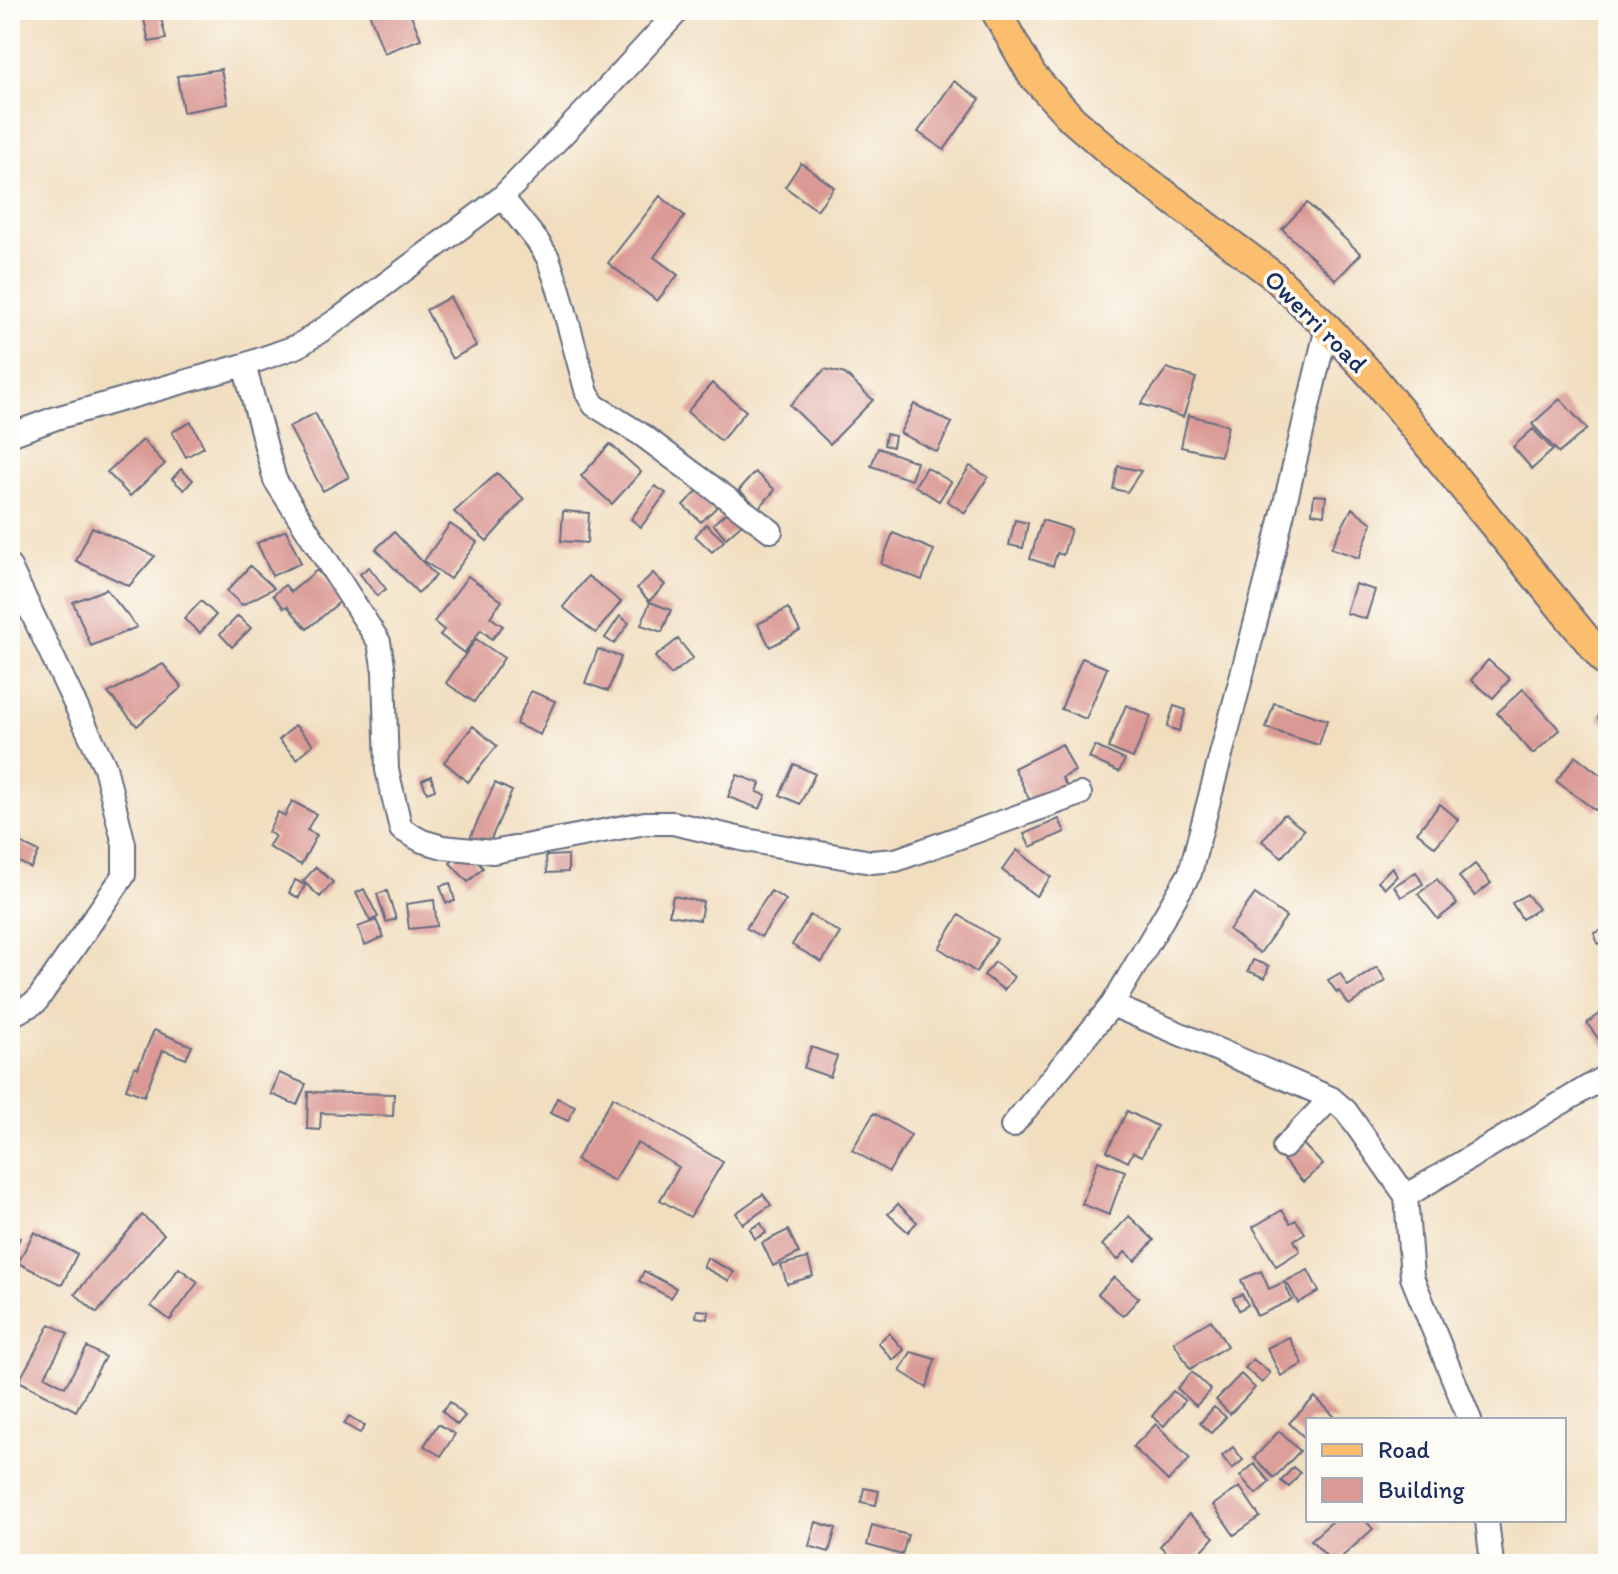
<svg xmlns="http://www.w3.org/2000/svg" width="1618" height="1574" font-family="Itim,sans-serif">
	<style>
		.building { fill: #da9994 }
		.lines { fill: none; stroke-linecap: round; stroke-linejoin: round }
		.minor-casing { stroke: #666c80; stroke-width: 26 }
		.major-casing { stroke: #666c80; stroke-width: 32 }
		.minor { stroke: #fff; stroke-width: 22 }
		.major { stroke: #fbbd6e; stroke-width: 28 }
		.labels { text-anchor: middle; dominant-baseline: central; stroke-width: 7; stroke-linejoin: round; paint-order: stroke }
		.street-label { font-size: 26px; fill: #1b2f5e; stroke: #fdfcf7 }
	</style>
	<rect width="100%" height="100%" fill="#fdfcf7"/>
	<filter id="ink" filterUnits="userSpaceOnUse"><feTurbulence type="fractalNoise" baseFrequency=".0125" numOctaves="2"/><feDisplacementMap in="SourceGraphic" scale="16" xChannelSelector="R" yChannelSelector="G"/><feConvolveMatrix kernelMatrix="1 2 1 2 8 2 1 2 1" color-interpolation-filters="sRGB"/></filter>
	<filter id="wash" filterUnits="userSpaceOnUse"><feTurbulence type="fractalNoise" baseFrequency=".006" numOctaves="4" result="noise"/><feDisplacementMap in="SourceGraphic" scale="32" xChannelSelector="R" yChannelSelector="G"/><feGaussianBlur stdDeviation="1.8" result="paint"/><feColorMatrix in="noise" values="0 0 0 0 0 0 0 0 0 0 0 0 0 0 0 0 0 1.4 0 .05"/><feComposite in="paint" operator="in"/></filter>
	<g filter="url(#wash)">
		<rect width="100%" height="100%" fill="#f1debf"/>
		<g id="blocks">
			<path class="building" d="M142,10h17l7,29 -17,3z
				M368,10h41l12,29 -37,14z
				M221,69l7,35 -45,8 -6,-36z
				M954,81l26,18 -36,51 -26,-18z
				M801,163l33,24 -17,23 -32,-23z
				M660,196l25,20 -31,41 24,18 -21,26 -49,-38z
				M1307,203l54,51 -25,26 -54,-51z
				M450,297l26,49 -24,13 -26,-49z
				M1167,368l29,10 -13,39 -42,-13z
				M825,369l20,5 28,26 -43,44 -40,-39z
				M712,383l34,28 -25,30 -34,-29z
				M1560,399l27,30 -28,24 -27,-29z
				M914,404l38,19 -15,29 -37,-19z
				M315,413l34,64 -26,14 -34,-64z
				M1188,415l40,10 -7,31 -40,-9z
				M191,422l13,25 -18,10 -14,-25z
				M1533,429l20,21 -21,19 -19,-22z
				M886,434l9,2 -2,11 -9,-2z
				M143,440l22,24 -35,32 -23,-24z
				M610,444l31,28 -29,32 -31,-28z
				M878,448l39,14 -6,18 -40,-14z
				M970,466l18,11 -23,36 -18,-12z
				M1118,466l23,5 -14,21 -14,-3z
				M926,467l25,15 -12,19 -24,-15z
				M181,469l12,11 -9,10 -12,-11z
				M755,472l20,18 -16,18 -20,-18z
				M497,473l27,26 -37,42 -33,-29z
				M655,486l11,7 -25,34 -10,-8z
				M702,487l17,18 -18,17 -18,-17z
				M1314,495l12,1 -2,19 -12,-2z
				M1352,508l20,15 -13,35 -28,-10z
				M729,510l13,14 -16,14 -13,-14z
				M563,511l26,2 -2,30 -26,-2z
				M1015,520l13,3 -5,25 -14,-3z
				M1042,520l29,9 -8,26 -6,-2 -4,13 -23,-7z
				M450,524l27,18 -27,37 -26,-18z
				M706,524l18,17 -12,11 -17,-16z
				M92,527l63,29 -26,30 -53,-25z
				M286,530l15,33 -29,13 -15,-33z
				M394,532l42,44 -18,17 -42,-44z
				M893,533l41,17 -12,30 -41,-16z
				M250,566l24,22 -32,17 -15,-14z
				M369,567l17,22 -9,7 -17,-22z
				M317,570l25,30 -35,29 -20,-23 -3,2 -11,-13 12,-10 6,7z
				M653,573l12,12 -16,16 -12,-13z
				M468,576l34,25 -12,16 13,9 -11,13 -11,-9 -17,23 -24,-18 4,-5 -10,-8z
				M588,576l33,26 -25,31 -33,-26z
				M1355,584l20,6 -9,29 -20,-6z
				M106,589l31,38 -46,19 -18,-44z
				M201,601l15,14 -16,18 -16,-14z
				M650,602l21,8 -9,22 -21,-7z
				M788,608l12,23 -30,16 -12,-23z
				M238,616l13,12 -19,19 -12,-13z
				M620,616l9,7 -15,21 -9,-6z
				M476,639l28,19 -30,44 -28,-19z
				M678,639l15,19 -22,17 -16,-18z
				M598,649l23,8 -13,34 -23,-8z
				M1082,658l25,10 -21,51 -25,-10z
				M1488,660l22,19 -17,19 -22,-18z
				M163,664l19,23 -45,39 -29,-33z
				M1523,689l37,41 -27,24 -36,-41z
				M531,691l24,10 -15,34 -24,-11z
				M1274,703l53,17 -8,25 -53,-17z
				M1126,705l25,11 -18,42 -25,-10z
				M1174,706l12,4 -7,21 -12,-4z
				M1606,706l2,1v18l-10,-7z
				M295,725l18,19 -16,15 -18,-19z
				M473,726l24,20 -29,36 -24,-20z
				M1062,744l13,27 -13,7 5,9 -35,18 -18,-37z
				M1095,746l30,14 -6,12 -30,-14z
				M1576,756l32,25v17l-13,12 -39,-29z
				M794,764l21,10 -15,30 -20,-9z
				M737,775l23,8 -3,9 9,3 -6,14 -32,-12z
				M431,776l4,14 -8,3 -5,-13z
				M495,783l17,8 -24,55 -18,-8z
				M292,801l24,13 -9,16 10,5 -16,30 -33,-18 7,-11 -7,-4 10,-20 7,4z
				M1440,804l19,16 -24,27 -18,-15z
				M1284,814l20,16 -22,27 -20,-16z
				M1059,819l6,13 -35,15 -6,-13z
				M16,841l23,11 -8,16 -21,-10z
				M466,849l17,19 -15,14 -18,-19z
				M1017,850l34,27 -15,19 -34,-26z
				M568,855v17l-21,1 -1,-17z
				M1475,864l16,19 -16,13 -16,-19z
				M316,867l17,15 -13,15 -17,-16z
				M1392,867l5,9 -12,12 -7,-7z
				M1416,872l7,12 -22,13 -7,-11z
				M1437,879l20,25 -19,15 -20,-25z
				M295,880l10,5 -6,13 -10,-5z
				M450,883l5,18 -9,2 -6,-17z
				M364,889l14,28 -8,4 -14,-28z
				M387,891l9,28 -10,3 -9,-28z
				M771,891l15,9 -25,37 -15,-9z
				M1255,894l31,23 -26,36 -31,-23z
				M1527,894l11,15 -16,10 -10,-16z
				M673,896l30,6 -3,18 -31,-5z
				M434,900l3,26 -28,3 -3,-25z
				M810,915l30,18 -18,29 -30,-17z
				M959,915l38,24 -21,33 -37,-24z
				M376,920l8,17 -19,8 -7,-18z
				M1608,928v12l-10,4 -4,-11z
				M1253,960l16,6 -4,12 -17,-7z
				M995,962l19,15 -10,13 -20,-15z
				M1377,967l9,14 -37,24 -10,-14 -2,2 -9,-13 12,-7 8,13z
				M1608,1008v44l-21,-29z
				M154,1030l38,16 -6,13 -23,-9 -19,46 -18,-7 9,-23 3,2z
				M811,1047l26,9 -7,21 -26,-9z
				M279,1073l27,11 -9,21 -26,-11z
				M308,1092l86,2 -1,22 -72,-3 -1,17 -13,-1z
				M613,1097l110,65 -33,55 -30,-17 19,-33 -42,-24 -23,38 -38,-21z
				M557,1098l18,8 -7,15 -18,-8z
				M1127,1111l30,15 -15,30 -9,-4 -5,10 -21,-11z
				M874,1113l37,22 -22,37 -37,-22z
				M1302,1143l21,22 -20,17 -20,-22z
				M1098,1161l27,10 -16,44 -27,-11z
				M763,1194l8,11 -28,19 -7,-11z
				M898,1204l19,18 -9,10 -20,-18z
				M1282,1210l8,13 6,-3 9,13 -11,7 6,11 -24,15 -23,-39z
				M142,1215l22,19 -67,79 -22,-19z
				M1129,1216l25,24 -19,21 -10,-9 -7,8 -16,-15z
				M761,1223l5,10 -11,6 -5,-10z
				M788,1230l11,23 -26,13 -11,-23z
				M34,1232l43,22 -15,31 -44,-22z
				M10,1233l10,5 -10,22z
				M707,1258l27,14 -5,9 -26,-14z
				M808,1258l5,18 -26,8 -6,-19z
				M179,1268l19,14 -28,38 -19,-14z
				M1308,1270l11,21 -21,12 -12,-22z
				M644,1271l32,17 -5,10 -32,-17z
				M1261,1271l8,18 15,-7 8,18 -35,16 -16,-36z
				M1114,1277l25,21 -16,18 -25,-22z
				M1242,1294l6,11 -9,5 -6,-12z
				M697,1310l12,1 -1,8 -12,-2z
				M1211,1320l16,26 -37,23 -16,-27z
				M50,1324l18,10 -23,42 20,11 22,-40 18,10 -29,54 -57,-30z
				M889,1333l15,17 -11,10 -15,-17z
				M1289,1337l14,27 -22,12 -14,-28z
				M911,1352l24,7 -8,29 -27,-17z
				M1253,1359l17,14 -8,10 -17,-15z
				M1192,1372l19,18 -15,16 -19,-18z
				M1241,1374l14,14 -25,26 -14,-14z
				M1173,1391l12,10 -21,25 -12,-10z
				M1315,1397l23,23h-30v21l-19,-18z
				M450,1402l15,14 -8,9 -15,-14z
				M1214,1407l12,10 -15,16 -11,-10z
				M349,1416l16,10 -5,7 -16,-9z
				M438,1424l17,10 -14,22 -17,-10z
				M1156,1424l34,35 -22,22 -35,-34z
				M1279,1431l21,20 -26,27 -20,-20z
				M1233,1447l10,13 -11,9 -10,-13z
				M1254,1464l16,18 -14,12 -16,-18z
				M1293,1467l7,6 -11,14 -8,-6z
				M1240,1487l20,30 -26,18 -21,-30z
				M864,1488l15,3 -3,14 -15,-3z
				M1189,1514l25,23 -24,27h-10l-20,-18z
				M1334,1520h31l8,9 -39,35 -23,-24z
				M816,1522l20,6 -7,24 -20,-6z
				M872,1525l36,10 -6,20 -35,-10z"/>
		</g>
	</g>
	<g filter="url(#ink)">
		<use href="#blocks" fill-opacity="0" stroke="#666c80" stroke-width="2"/>
		<g class="lines">
			<g class="minor-casing">
				<path id="minor" d="M502,197l36,45 10,16 11,32 28,103 7,12 48,30 129,96
					M244,365l31,115 104,162 5,29 3,99 14,59 21,12 21,6 50,5 152,-29h28l73,17 125,22 25,-2 184,-66
					M10,435l46,-17 188,-53 54,-19 42,-28 162,-121 96,-99 81,-88
					M10,567l95,200 19,77v31l-88,127 -26,14
					M1112,1005l219,93 15,13 60,85 6,81 58,143
					M1012,1126l100,-121 78,-132 78,-298 59,-248
					M1284,1147l47,-49
					M1406,1196l202,-121
					M1487,1520l5,44"/>
			</g>
			<g class="major-casing">
				<path id="major" d="M995,10l37,65 40,44 45,39 158,119 52,50 45,49 236,289"/>
			</g>
			<use href="#minor" class="minor"/>
			<use href="#major" class="major"/>
		</g>
	</g>
	<g class="labels">
		<g class="street-label">
			<text transform="translate(1316 321) rotate(45)">Owerri road</text>
		</g>
	</g>
	<rect width="1618" height="1574" fill="none" stroke="#fdfcf7" stroke-width="40"/>
	<rect x="1306" y="1418" width="260" height="104" fill="#fdfcf7" stroke="#a3aaba" stroke-width="2"/>
	<rect x="1322" y="1444" width="40" height="12" fill="#fbbd6e" stroke="#a3aaba" stroke-width="2"/>
	<text x="1378" y="1458" font-size="24" fill="#1b2f5e">Road</text>
	<rect x="1322" y="1478" width="40" height="24" fill="#da9994" stroke="#a3aaba" stroke-width="2"/>
	<text x="1378" y="1498" font-size="24" fill="#1b2f5e">Building</text>
</svg>
